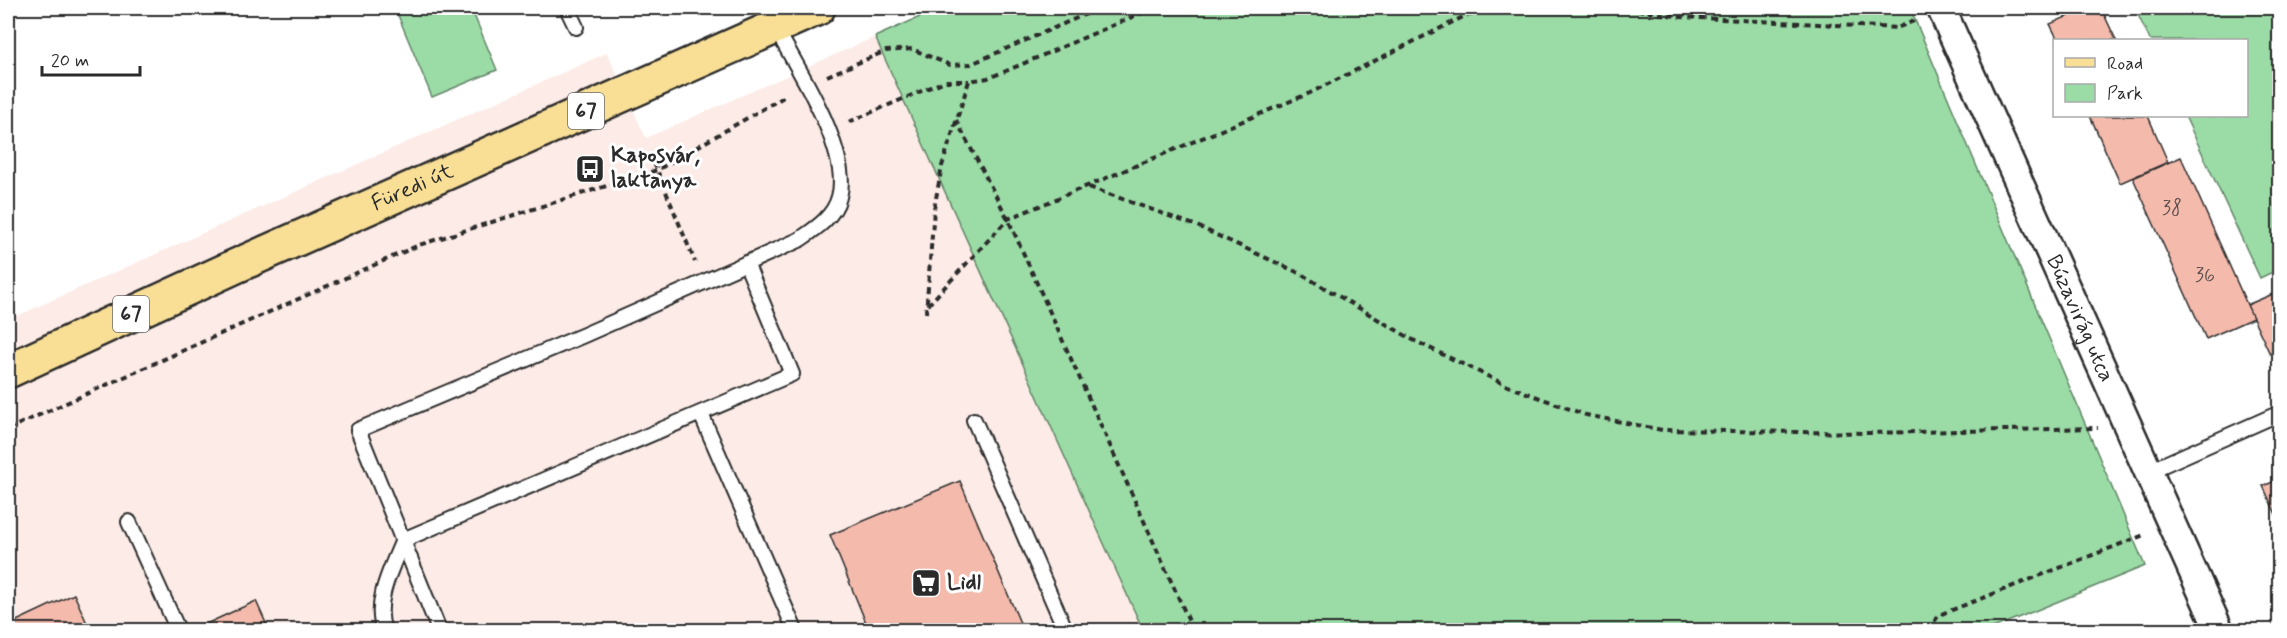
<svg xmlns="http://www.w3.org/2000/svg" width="2287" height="638" font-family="Mynerve,sans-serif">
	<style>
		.built { fill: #fcebe6 }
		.green { fill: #9bdca6; stroke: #638468; stroke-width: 1.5 }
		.building { fill: #f4bbad; stroke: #2b2b2b; stroke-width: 1.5 }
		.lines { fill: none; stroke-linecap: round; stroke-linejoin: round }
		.lane-casing { stroke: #2b2b2b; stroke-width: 18 }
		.street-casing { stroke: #2b2b2b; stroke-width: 32 }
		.primary-casing { stroke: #2b2b2b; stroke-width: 38 }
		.path { stroke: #2b2b2b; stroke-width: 4; stroke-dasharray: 6 4.5; stroke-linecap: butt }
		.lane { stroke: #fff; stroke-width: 14 }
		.street { stroke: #fff; stroke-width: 27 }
		.primary { stroke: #f9df96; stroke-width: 33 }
		.labels { text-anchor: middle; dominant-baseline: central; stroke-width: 6; stroke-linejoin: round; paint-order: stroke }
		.number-label { font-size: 20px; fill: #5d4f4c }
		.shield { fill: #fff; stroke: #6b6b6b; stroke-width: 1.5 }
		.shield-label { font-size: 21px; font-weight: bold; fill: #2b2b2b }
		.poi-label { font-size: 22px; font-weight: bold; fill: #2b2b2b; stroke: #fff; text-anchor: start }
		.street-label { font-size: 22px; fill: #2b2b2b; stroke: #fff }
	</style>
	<rect width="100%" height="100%" fill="#fff"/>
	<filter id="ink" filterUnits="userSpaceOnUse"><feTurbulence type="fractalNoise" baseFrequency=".0167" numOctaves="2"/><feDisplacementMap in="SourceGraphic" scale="12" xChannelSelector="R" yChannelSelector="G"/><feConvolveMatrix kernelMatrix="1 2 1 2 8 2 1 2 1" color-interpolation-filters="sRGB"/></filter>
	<g filter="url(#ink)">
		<path class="built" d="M875,37l268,593h-1135v-310l599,-267 39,85z"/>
		<path class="green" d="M395,8h76l26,62 -65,27z
			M940,8h970l235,558 -157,64h-845l-268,-593z
			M2154,8h125v261l-19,9 -75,-162h61v-76h-96l-12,-25z"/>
		<path class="building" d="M2087,8h14l15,32h-58l-8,-16z
			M2101,8h17l-14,6z
			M2090,116h58l20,46 -48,21z
			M2181,157l72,161 -47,21 -73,-161z
			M2280,291v58l-10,5 -23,-49z
			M2280,479v44l-17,-37z
			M960,481l63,149h-154l-39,-95z
			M74,594l16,36h-82v-5z
			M256,601l13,29h-61l-2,-6z"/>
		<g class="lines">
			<g class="lane-casing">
				<path id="lane" d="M567,8l9,19
					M701,414l94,216
					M974,420l88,202
					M2147,472l133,-59
					M129,522l49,108
					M384,630c-11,-28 8,-63 19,-90l389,-166 -46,-111
					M439,630l-81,-200 226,-95 215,-95c16,-11 35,-23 40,-43 13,-45 -43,-131 -64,-170"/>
			</g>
			<g class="street-casing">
				<g id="street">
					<path id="s1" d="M1941,8l278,622"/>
				</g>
			</g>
			<g class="primary-casing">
				<g id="primary">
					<path id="s2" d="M8,371l228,-105 582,-258"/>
				</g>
			</g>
			<path class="path" d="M1627,8l54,9 216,11 19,-8
				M827,76l59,-25 26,-2 38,16 21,-1 129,-56
				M956,120l52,99 185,411
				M849,122l96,-41h24
				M650,153l45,109
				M1089,187l108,39 104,48 114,67 93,45 78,29 76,15 207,3 229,-5
				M928,305l80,-86 302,-126 155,-77 35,-8
				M926,313l8,-104 8,-43 27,-85 19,-3 18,-7 147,-63
				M8,429l411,-184 238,-75 130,-75
				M1928,630l11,-15 205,-80"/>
			<use href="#lane" class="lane"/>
			<use href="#street" class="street"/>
			<use href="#primary" class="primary"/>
		</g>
	</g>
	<defs>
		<g id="bus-square" transform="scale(1.5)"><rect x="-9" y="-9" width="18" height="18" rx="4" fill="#2b2b2b" stroke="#fff"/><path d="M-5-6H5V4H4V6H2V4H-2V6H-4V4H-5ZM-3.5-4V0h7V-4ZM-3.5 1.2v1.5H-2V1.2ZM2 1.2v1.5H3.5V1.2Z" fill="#fff"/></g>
		<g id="supermarket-square" transform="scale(1.5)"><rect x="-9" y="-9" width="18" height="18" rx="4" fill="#2b2b2b" stroke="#fff"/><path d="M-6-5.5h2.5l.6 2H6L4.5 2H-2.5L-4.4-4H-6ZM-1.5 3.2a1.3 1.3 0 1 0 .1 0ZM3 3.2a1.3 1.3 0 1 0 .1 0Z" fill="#fff"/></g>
	</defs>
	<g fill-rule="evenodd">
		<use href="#bus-square" x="590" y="169"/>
		<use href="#supermarket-square" x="926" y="583"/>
	</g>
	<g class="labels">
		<g class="number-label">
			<text x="2172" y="208">38</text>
			<text x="2205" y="275">36</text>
		</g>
		<g class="shield">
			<rect x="568" y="93" width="36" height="36" rx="4.5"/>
			<rect x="113" y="296" width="36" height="36" rx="4.5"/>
		</g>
		<g class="shield-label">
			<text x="586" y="111">67</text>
			<text x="131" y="314">67</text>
		</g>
		<g class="poi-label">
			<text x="611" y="156">Kaposvár,<tspan x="611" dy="25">laktanya</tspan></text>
			<text x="947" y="583">Lidl</text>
		</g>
		<g class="street-label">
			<text stroke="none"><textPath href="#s2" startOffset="444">Füredi út</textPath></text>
			<text stroke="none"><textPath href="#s1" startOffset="340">Búzavirág utca</textPath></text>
		</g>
	</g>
	<rect width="2287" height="638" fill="none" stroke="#fff" stroke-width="30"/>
	<rect x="15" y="15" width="2257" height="608" fill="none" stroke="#2b2b2b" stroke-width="2" filter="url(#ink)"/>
	<rect x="2053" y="39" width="195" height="78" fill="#ffffff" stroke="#aaaaaa" stroke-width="1.5"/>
	<rect x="2065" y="58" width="30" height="9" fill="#f9df96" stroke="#aaaaaa" stroke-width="1.5"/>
	<text x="2107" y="69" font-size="18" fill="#2b2b2b">Road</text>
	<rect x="2065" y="84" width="30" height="18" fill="#9bdca6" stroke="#aaaaaa" stroke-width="1.5"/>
	<text x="2107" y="99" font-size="18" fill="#2b2b2b">Park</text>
	<path d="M42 66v9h98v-9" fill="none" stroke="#2b2b2b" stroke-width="3"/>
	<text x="51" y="66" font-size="18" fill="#2b2b2b" stroke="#ffffff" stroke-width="4.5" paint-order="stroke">20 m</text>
</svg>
